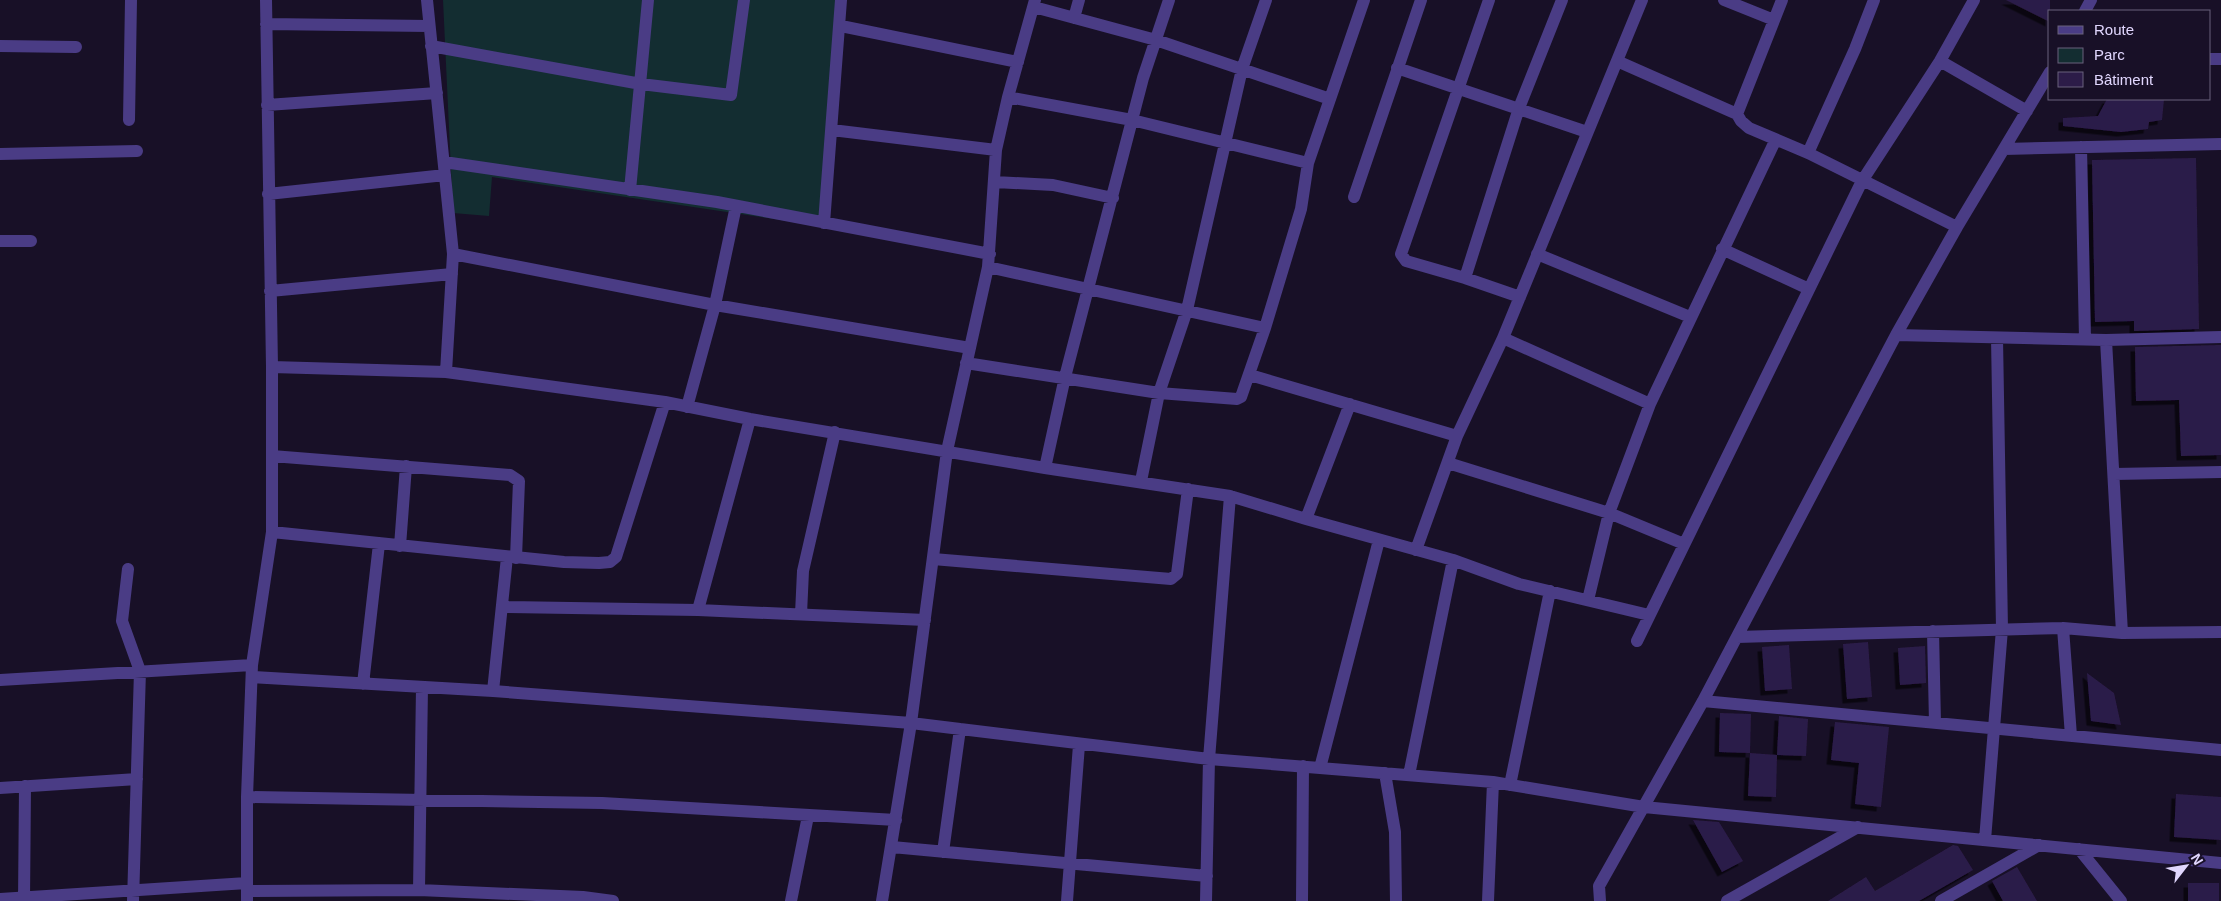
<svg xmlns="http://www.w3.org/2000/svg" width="2221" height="901" font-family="Helvetica,sans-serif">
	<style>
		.green { fill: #132d31 }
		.building { fill: #2c1c48; filter: url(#shadow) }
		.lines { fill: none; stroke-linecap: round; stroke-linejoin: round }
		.minor { stroke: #4a3c85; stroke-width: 12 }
	</style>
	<defs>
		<filter id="shadow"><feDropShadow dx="-4.5" dy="4.5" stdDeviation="0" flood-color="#0009"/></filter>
	</defs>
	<rect width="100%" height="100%" fill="#181027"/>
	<path class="green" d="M443,0h398l-18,222 -9,3 -322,-48 -3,39 -36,-3z"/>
	<path class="building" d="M2006,0h44v22z
		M2107,99h57l-2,21 -13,2 -1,7 -27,3 -58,-6v-8l35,-2z
		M2196,158l3,171 -65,2v-10l-39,1 -3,-162z
		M2221,345v110l-40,1 -2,-56 -43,1 -1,-54z
		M1868,642l4,55 -25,2 -4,-55z
		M1789,645l3,44 -27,2 -3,-44z
		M1925,646l1,37 -26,2 -2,-37z
		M2087,673l27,20 7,32 -30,-4z
		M1720,713l31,1 -1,39 -31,-1z
		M1779,716l29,3 -2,37 -29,-1z
		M1835,722l54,5 -8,80 -26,-3 4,-41 -28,-3z
		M1750,753l27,2 -1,42 -28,-1z
		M2176,794l45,3v43l-47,-3z
		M1693,820l26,2 24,39 -21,11z
		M1953,845l5,1 15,24 -54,31h-91l38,-24 9,14z
		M2017,867l20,34h-34l-11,-20z
		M2188,883h31v18h-31z"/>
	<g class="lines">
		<path class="minor" d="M427,0l26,254 -7,118
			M1489,0l-88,254 5,7 59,17 55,19
			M1724,0l50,20
			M1034,7l122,33 174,59
			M2085,11l6,-11
			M1074,18l5,-18
			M266,24l163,2
			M841,26l177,36
			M0,46l76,1
			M431,46l210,38 90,11 13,-95
			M2210,59h11
			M1617,61l120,53 4,7 8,7 59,25 149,74
			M1940,61l87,50
			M1397,68l190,64
			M1008,97l124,23 176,43
			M267,105l170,-12
			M1737,114l45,-114
			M129,120l2,-120
			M832,130l164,20
			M2081,147l4,192
			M2004,149l217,-5
			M1808,153l47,-104 19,-49
			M0,154l137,-3
			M444,162l273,40 273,52
			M995,182l58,3 60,13
			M630,190l18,-190
			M268,194l177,-19
			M1354,197l67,-197
			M824,223l17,-223
			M0,241h31
			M1722,249l87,40
			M453,254l262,51 255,43
			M1537,254l153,63
			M988,267l277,61
			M1465,278l54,-170 43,-108
			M270,291l182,-17
			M1896,335l210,5 115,-3
			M1503,338l147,66
			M2106,340l16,293
			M966,363l193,30 78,6 4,-2 24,-69 36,-119 7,-46 56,-163
			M272,367l174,5 219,30 85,17 295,49 185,28 76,23 147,41 66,24 130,31
			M1250,375l207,61
			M687,407l28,-102 21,-99
			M272,456l238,19 9,6 -3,77
			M1448,463l161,50 75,31
			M1045,468l20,-91 78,-299 26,-78
			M2114,474l107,-2
			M1141,481l18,-88 28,-83 55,-241 24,-69
			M1306,519l44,-115
			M272,532l292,30 35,1 11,-1 6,-5 49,-155
			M400,546l6,-80
			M1416,550l41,-114 46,-98 139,-338
			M933,559l238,20 6,-5 11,-85
			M128,569l-6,52 18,50 -7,230
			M1588,600l21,-87 41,-109 125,-263
			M502,607l196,3 227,10
			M698,610l52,-191
			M801,614l2,-43 32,-139
			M2063,628l8,108
			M1933,631l2,92
			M1737,637l326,-9 59,5 99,-1
			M1637,641l225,-460 78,-120 34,-61
			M252,677l241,14 418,32 298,36 284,23 151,25 577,56
			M0,680l252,-15
			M363,684l16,-140
			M493,691l14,-134
			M1703,701l518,49
			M1320,768l59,-228
			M1385,773l10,59 1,69
			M1409,775l44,-215
			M1510,785l40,-194
			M0,788l137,-9
			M247,797l355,6 294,17
			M1985,840l17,-211 -5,-291
			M892,847l315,29
			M2079,849l42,52
			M943,852l17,-123
			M419,890l3,-203
			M247,891l172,-1 164,7 30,4
			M0,899l247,-16
			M24,901l1,-115
			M247,901v-104l5,-132 20,-133v-165l-6,-367
			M791,901l17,-85
			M882,901l29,-178 36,-272 41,-184 8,-117 12,-53 27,-97
			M1067,901l12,-156
			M1206,901l3,-142 21,-263
			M1302,901l1,-135
			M1488,901l5,-119
			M1600,901l-1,-15 104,-185 193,-366 61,-108 93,-155
			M1727,901l131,-74
			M1941,901l98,-56"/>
	</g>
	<rect x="2048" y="10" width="162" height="90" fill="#181027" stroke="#68607d"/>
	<rect x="2058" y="26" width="25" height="8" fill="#4a3c85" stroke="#68607d"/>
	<text x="2094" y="35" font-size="15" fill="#e1d7fe">Route</text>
	<rect x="2058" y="48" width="25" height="15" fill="#132d31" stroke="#68607d"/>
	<text x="2094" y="60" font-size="15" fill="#e1d7fe">Parc</text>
	<rect x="2058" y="72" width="25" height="15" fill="#2c1c48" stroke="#68607d"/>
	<text x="2094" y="85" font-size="15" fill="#e1d7fe">Bâtiment</text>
	<g transform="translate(2186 866) rotate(59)" stroke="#181027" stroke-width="4" paint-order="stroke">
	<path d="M0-4L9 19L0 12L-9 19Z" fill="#e1d7fe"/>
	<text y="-8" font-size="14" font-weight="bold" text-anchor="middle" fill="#e1d7fe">N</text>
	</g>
</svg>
